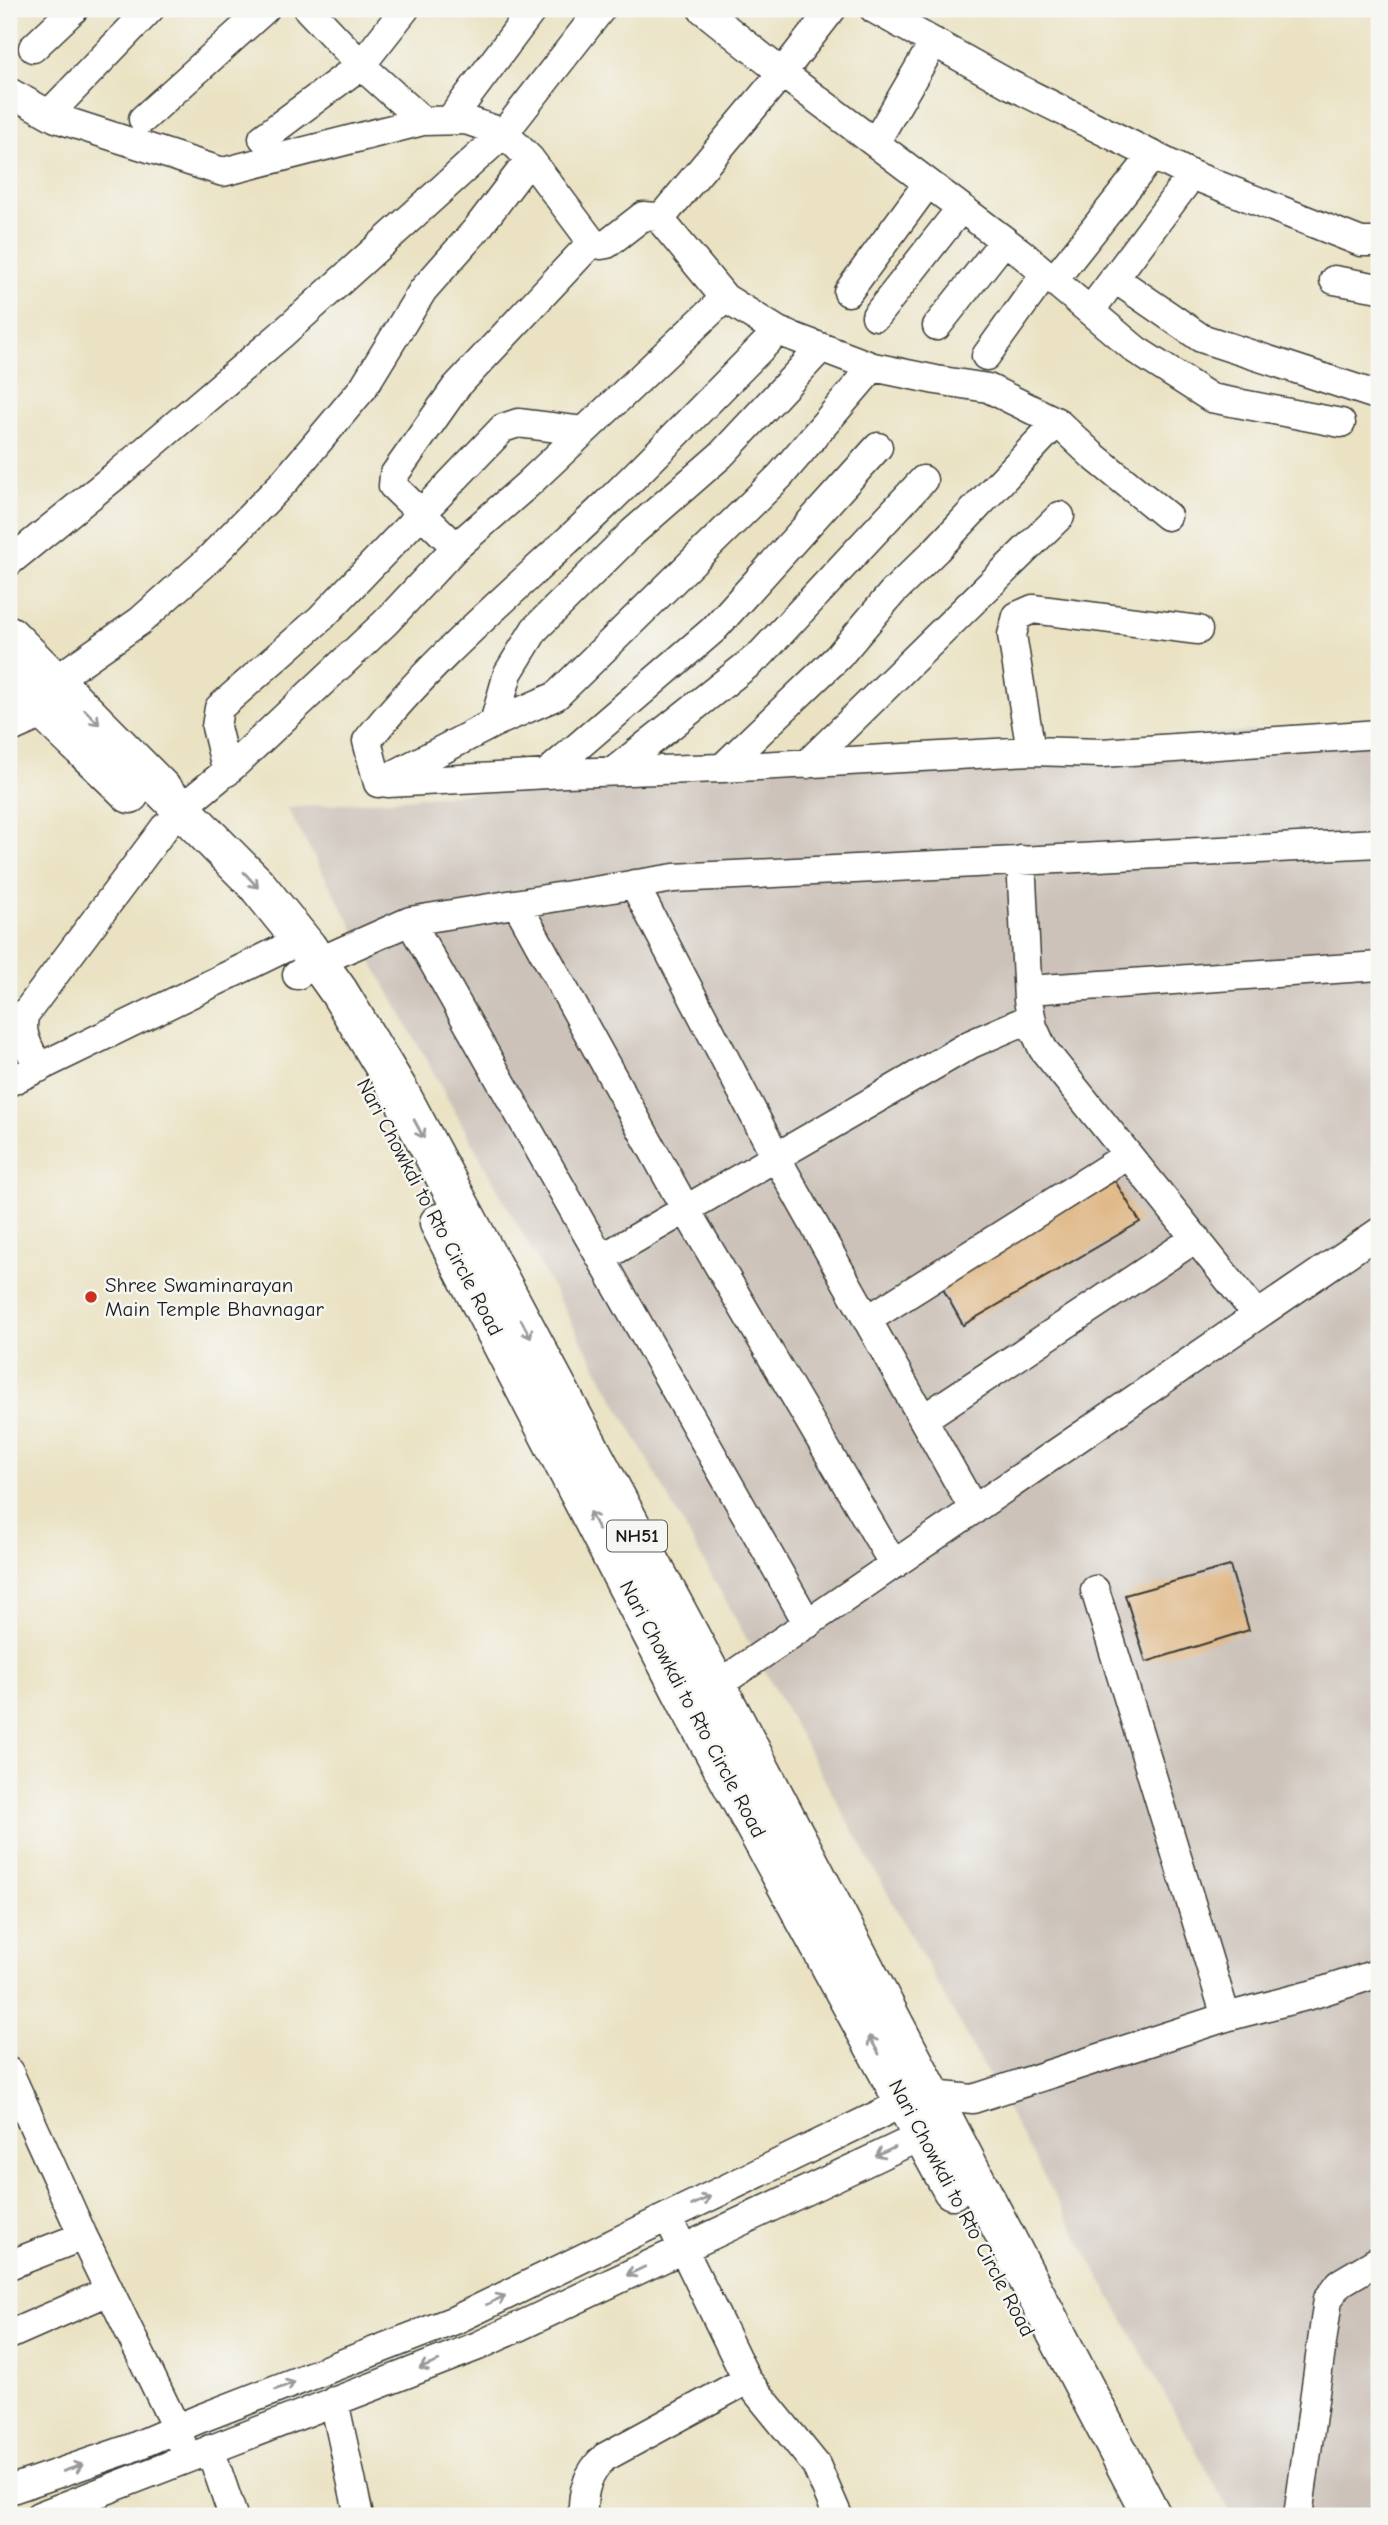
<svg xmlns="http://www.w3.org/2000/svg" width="1388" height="2525" font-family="'Comic Neue',sans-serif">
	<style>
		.industrial { fill: #ccc2b9 }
		.building { fill: #e0b989 }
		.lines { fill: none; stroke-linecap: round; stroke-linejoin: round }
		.minor-casing { stroke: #3b3a35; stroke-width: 31 }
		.highway-casing { stroke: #3b3a35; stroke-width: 41 }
		.minor { stroke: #fff; stroke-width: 28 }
		.highway { stroke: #fff; stroke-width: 38 }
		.oneway { stroke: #999 }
		.poi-dot { fill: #c8321e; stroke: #f6f6f2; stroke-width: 2.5 }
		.labels { text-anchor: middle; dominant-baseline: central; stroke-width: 5; stroke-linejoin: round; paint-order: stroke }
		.shield { fill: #f6f6f2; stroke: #5d5d5c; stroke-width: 2 }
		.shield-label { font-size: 19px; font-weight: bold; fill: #1c1c1c }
		.street-label { font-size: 21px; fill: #1c1c1c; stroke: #f6f6f2 }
		.poi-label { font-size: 21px; fill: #1c1c1c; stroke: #f6f6f2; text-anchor: start }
	</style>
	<rect width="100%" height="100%" fill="#f6f6f2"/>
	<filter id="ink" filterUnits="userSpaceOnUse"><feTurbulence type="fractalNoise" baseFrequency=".0143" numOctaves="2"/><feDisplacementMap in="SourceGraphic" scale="14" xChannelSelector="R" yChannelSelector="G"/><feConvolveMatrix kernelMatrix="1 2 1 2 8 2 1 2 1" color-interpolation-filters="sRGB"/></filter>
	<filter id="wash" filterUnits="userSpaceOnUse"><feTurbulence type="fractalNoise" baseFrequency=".00686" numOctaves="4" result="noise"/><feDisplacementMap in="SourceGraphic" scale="28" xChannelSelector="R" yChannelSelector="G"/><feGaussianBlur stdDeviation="1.57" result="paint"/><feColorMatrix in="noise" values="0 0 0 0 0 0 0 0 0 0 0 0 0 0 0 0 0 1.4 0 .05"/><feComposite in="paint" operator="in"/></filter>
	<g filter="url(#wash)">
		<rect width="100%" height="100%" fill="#eae2c2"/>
		<path class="industrial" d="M1379,721v1795h-147l-945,-1708z"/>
		<g id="blocks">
			<path class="building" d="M1115,1181l25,41 -177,103 -25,-45z
				M1230,1566l19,64 -103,32 -21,-67z"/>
		</g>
	</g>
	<g filter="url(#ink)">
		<use href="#blocks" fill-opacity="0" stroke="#3b3a35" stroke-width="2"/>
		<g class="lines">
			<g class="minor-casing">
				<path id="minor" d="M308,9l56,59 59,53
					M702,9l80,64 239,180 115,97 75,48 130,25
					M874,9l135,75 183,91 169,67h18
					M33,48l41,-39
					M9,92l47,26 167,54 200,-51 43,-1 38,13 26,26 62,83 9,3 6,-1 36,-28 15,1 67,81 53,33 95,36 63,13 52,8 69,34 35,33 75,61
					M49,114l101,-105
					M143,119l122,-110
					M450,120l83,-111
					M263,138l98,-73 44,-56
					M875,143l59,-101
					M660,219l122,-146 50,-64
					M1114,278l87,60 178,58
					M1334,280l45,8
					M1053,281l100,-126
					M848,292l80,-109
					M1090,311l102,-136
					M876,316l85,-108
					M937,326l67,-85
					M778,331c-59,59 -117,120 -177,178 -79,76 -166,146 -234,232l11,42 116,-60 62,-27 224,-220 93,-109
					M986,356l59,-82
					M456,547l-63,-61 1,-11 62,-88 136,-145
					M9,562l111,-90 161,-137 223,-202 97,-124
					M41,690l99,-69 65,-58 80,-82 78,-93 60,-98 53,-60 54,-71
					M494,723l14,-50 27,-44 98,-97 88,-77 100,-107
					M9,729l38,-17
					M1031,751l-19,-116 5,-19 16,-7 165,21
					M807,764l253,-248
					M722,768l309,-17 71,2 277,-19
					M614,771l147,-117 162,-174
					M227,772l-11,-45 3,-19 102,-90 182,-190 15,-5 65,8
					M546,774l167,-144 165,-183
					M388,783l177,-10 157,-5 116,-111 54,-64 45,-44 120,-127
					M182,808l51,-42 153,-144 70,-75 71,-62 198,-187
					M1021,860l7,140 5,27 10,22 214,266
					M634,884l142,273 198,353
					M517,904l169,306 208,355
					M410,921l398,703
					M297,975l21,-13 92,-41 264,-43 705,-35
					M1028,990l351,-24
					M39,1068c-8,-17 -21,-34 -14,-54l140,-187
					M9,1082l292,-142
					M602,1258l369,-214 60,-26
					M867,1320l261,-165
					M923,1419l273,-181
					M1095,1590l131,427
					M703,1695l676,-463
					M9,2072l74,164 93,192 6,16
					M675,2232l72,148 69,85 22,51
					M9,2265l74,-29
					M9,2335l100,-44
					M334,2401l25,115
					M210,2449l23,67
					M9,2490l120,-41 70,-30 256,-99 450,-218 27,-7 41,4 253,-82 88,-23 65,-21
					M39,2516l439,-170 462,-219
					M583,2516c-1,-24 4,-43 22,-59l142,-77
					M1298,2516l30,-217 12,-16 39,-23"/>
			</g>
			<g class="highway-casing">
				<path id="highway" d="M9,635l248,250 50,62 32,45 60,99 318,595 435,830
					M9,674c37,43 81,80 121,120
					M439,1223l249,481 264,486"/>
			</g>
			<use href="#minor" class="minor"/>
			<use href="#highway" class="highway"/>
		</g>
		<defs><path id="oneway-shaft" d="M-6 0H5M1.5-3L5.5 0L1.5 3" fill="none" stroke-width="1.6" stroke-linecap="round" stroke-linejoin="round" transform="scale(1.75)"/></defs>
		<g class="oneway">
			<use href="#oneway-shaft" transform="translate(92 717) rotate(45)"/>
			<use href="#oneway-shaft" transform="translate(251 880) rotate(47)"/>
			<use href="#oneway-shaft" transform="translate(419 1129) rotate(62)"/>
			<use href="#oneway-shaft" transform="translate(526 1329) rotate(62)"/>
			<use href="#oneway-shaft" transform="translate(594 1521) rotate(-117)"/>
			<use href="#oneway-shaft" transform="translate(874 2045) rotate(-119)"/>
			<use href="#oneway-shaft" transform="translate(885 2152) rotate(155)"/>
			<use href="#oneway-shaft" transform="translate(701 2201) rotate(-26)"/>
			<use href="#oneway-shaft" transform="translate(636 2271) rotate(155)"/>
			<use href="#oneway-shaft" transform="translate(496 2300) rotate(-26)"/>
			<use href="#oneway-shaft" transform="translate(429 2365) rotate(159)"/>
			<use href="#oneway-shaft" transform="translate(285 2386) rotate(-21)"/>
			<use href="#oneway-shaft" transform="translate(73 2468) rotate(-19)"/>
		</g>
	</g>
	<circle class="poi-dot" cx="91" cy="1297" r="7"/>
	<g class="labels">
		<rect class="shield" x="607" y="1520.5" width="60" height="31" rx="5"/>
		<g class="shield-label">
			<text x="637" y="1536">NH51</text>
		</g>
		<g class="street-label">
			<text transform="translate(430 1207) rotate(62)">Nari Chowkdi to Rto Circle Road</text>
			<text transform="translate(693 1709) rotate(62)">Nari Chowkdi to Rto Circle Road</text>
			<text transform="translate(962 2208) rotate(62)">Nari Chowkdi to Rto Circle Road</text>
		</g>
		<g class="poi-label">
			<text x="105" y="1285">Shree Swaminarayan<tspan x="105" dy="24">Main Temple Bhavnagar</tspan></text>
		</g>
	</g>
	<rect width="1388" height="2525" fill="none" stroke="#f6f6f2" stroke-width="35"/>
</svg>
